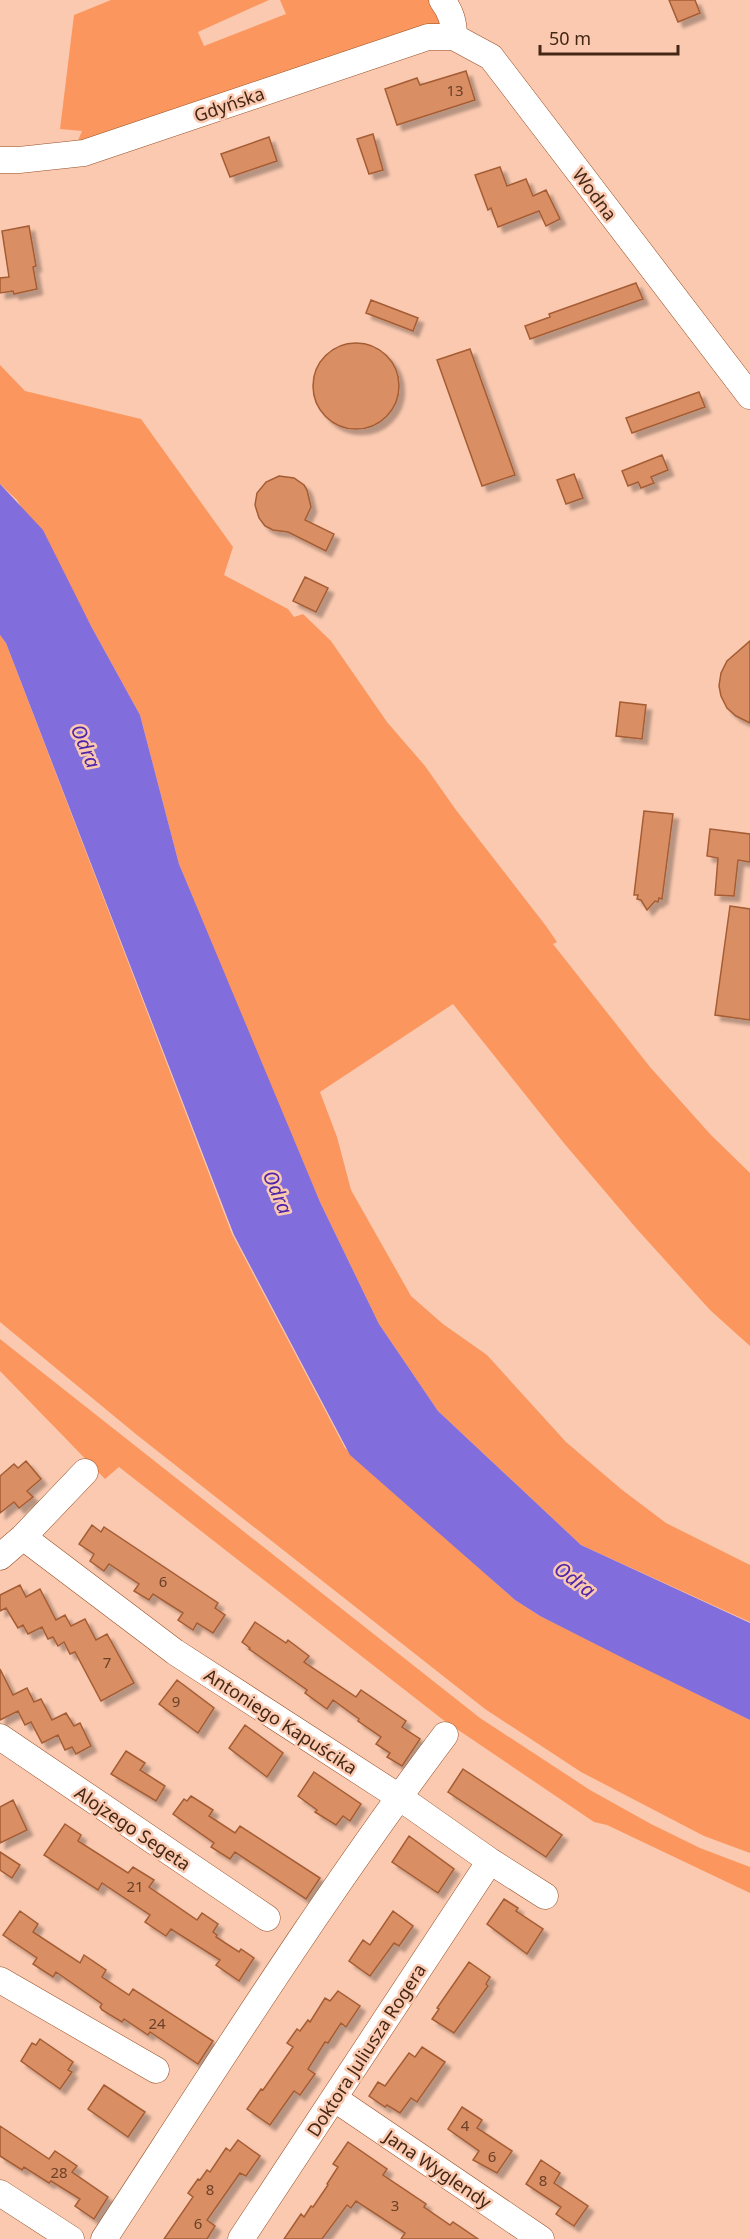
<svg xmlns="http://www.w3.org/2000/svg" width="750" height="2239" font-family="'Noto Sans',sans-serif">
	<style>
		.green { fill: #fb975e }
		.water { fill: #826ddd }
		.building { fill: #da8e64; stroke: #a55d34; stroke-width: 1.5; filter: url(#shadow) }
		.lines { fill: none; stroke-linecap: round; stroke-linejoin: round }
		.minor-casing { stroke: #975127; stroke-width: 27 }
		.minor { stroke: #fff; stroke-width: 26 }
		.labels { text-anchor: middle; dominant-baseline: central; stroke-width: 5; stroke-linejoin: round; paint-order: stroke }
		.number-label { font-size: 15px; fill: #6a4129 }
		.street-label { font-size: 18px; fill: #452715; stroke: #fac9b0 }
		.water-label { font-size: 20px; font-style: italic; fill: #4f26aa; stroke: #fac9b0 }
	</style>
	<defs>
		<filter id="shadow"><feDropShadow dx="5.5" dy="5.5" stdDeviation="1.5" flood-color="#0004"/></filter>
	</defs>
	<rect width="100%" height="100%" fill="#fac9b0"/>
	<path class="green" d="M111,0h158l-71,32 6,14 82,-32 -6,-14h150l16,17 -6,10 -364,118 6,-14 -22,-2 14,-114z
		M0,365l25,26 116,28 92,128 -9,28 64,34 6,8 9,-3 28,27 56,81 38,44 31,44 90,116 11,16 -4,2 97,123 61,68 39,38v173l-40,-36 -74,-82 -73,-86 -110,-138 -133,88 17,45 14,53 60,106 32,28 44,31 79,87 55,47 45,34 84,42v57l-169,-77 -143,-134 -59,-87 -59,-122 -59,-138 -82,-200 -39,-149 -49,-89 -74,-126 -17,-16z
		M0,635l6,8 226,591 113,214 170,152 25,16 210,104v133l-46,-17 -123,-64 -96,-63 -348,-274 -137,-113z
		M0,1339l480,379 110,72 61,34 49,24 50,19v26l-143,-68 -13,-3 -152,-103 -323,-252 -14,12 -105,-108z"/>
	<path class="water" d="M0,484l43,46 48,96 49,89 39,149 141,338 59,122 59,87 143,134 169,78v97l-123,-60 -87,-44 -25,-16 -165,-145 -116,-220 -228,-592 -6,-8z"/>
	<path class="building" d="M669,0h26l5,13 -22,9z
		M466,71l9,29 -78,25 -12,-36 32,-11 3,7z
		M373,134l10,36 -14,4 -12,-35z
		M269,137l8,24 -47,16 -9,-23z
		M500,167l7,19 19,-7 7,17 13,-6 14,29 -14,7 -7,-15 -41,16 -7,-19 -3,2 -13,-35z
		M29,226l7,40 -3,1 4,22 -23,5 -1,-3 -13,2v-15l9,-1 -7,-46z
		M636,283l7,16 -113,40 -5,-13 25,-9 -1,-3z
		M371,300l47,18 -5,13 -47,-18z
		M313 386a43 43 0 1 1 86 0a43 43 0 1 1-86 0Z
		M470,349l45,126 -33,11 -45,-126z
		M699,392l6,15 -73,26 -6,-15z
		M662,455l6,15 -17,7 3,6 -13,5 -3,-6 -10,4 -6,-15z
		M574,474l9,24 -17,6 -9,-24z
		M279,476l15,2 10,7 3,5 4,17 -6,13 29,14 -8,17 -38,-19 -15,-2 -8,-4 -6,-8 -4,-13 2,-12 9,-11z
		M305,577l23,11 -12,24 -23,-11z
		M750,641v82l-14,-7 -9,-8 -6,-12 -2,-10 2,-13 6,-12z
		M620,702l26,3 -4,34 -26,-3z
		M644,811l29,3 -11,85 -3,-1 -1,4 -3,-1 -8,9 -6,-10 -4,-1 1,-4h-4z
		M710,829l40,5v28l-12,-2 -4,36 -19,-1 3,-37 -11,-2z
		M730,906l20,3v111l-35,-5z
		M26,1461l15,18 -14,12 6,6 -14,11 -5,-6 -14,11v-37l14,-12 4,4z
		M92,1525l9,7 3,-5 114,76 -3,5 10,7 -12,18 -16,-10 -4,7 -15,-10 5,-7 -30,-19 -4,6 -15,-9 5,-7 -30,-20 -5,7 -14,-10 4,-7 -15,-10z
		M20,1585l6,12 14,-8 16,31 9,-5 6,11 14,-7 11,21 11,-6 27,49 -33,18 -26,-49 -5,2 -6,-12 -6,4 -5,-9 -5,2 -6,-12 -14,7 -5,-9 -5,3 -12,-20 -6,3v-16z
		M255,1622l31,21 2,-3 21,16 -5,6 52,35 5,-7 45,31 -4,6 18,12 -18,27 -15,-9 3,-4 -14,-9 5,-7 -23,-16 1,-2 -26,-19 -6,9 -22,-16 2,-3 -58,-41 1,-1 -8,-6z
		M0,1669l13,26 14,-7 7,14 7,-3 11,21 14,-7 8,13 6,-3 11,23 -15,8 -4,-7 -7,3 -7,-15 -16,8 -11,-21 -6,3 -7,-14 -18,9z
		M177,1680l37,28 -16,25 -39,-29z
		M245,1725l38,28 -16,24 -38,-29z
		M126,1751l19,12 -5,7 25,16 -9,15 -45,-27z
		M463,1769l99,66 -16,22 -98,-65z
		M314,1772l47,32 -11,17 -7,-5 -7,9 -21,-13 2,-2 -19,-14z
		M191,1796l22,14 -4,6 26,17 5,-7 80,52 -14,21 -71,-47 -5,7 -19,-12 3,-4 -41,-29 11,-15 3,2z
		M13,1800l14,30 -27,13v-36z
		M65,1824l16,11 -3,6 50,32 5,-6 21,13 -5,7 48,33 5,-7 16,11 -5,8 4,3 -1,2 23,15 2,-3 13,9 -15,23 -23,-16 4,-5 -49,-31 -5,7 -21,-14 5,-7 -48,-32 -4,7 -54,-35z
		M409,1836l45,33 -16,24 -46,-31z
		M0,1852l20,13 -8,13 -12,-8z
		M504,1899l14,9 -2,3 27,18 -16,25 -40,-30z
		M20,1911l18,13 -5,8 47,31 4,-8 22,15 -4,7 27,18 4,-6 80,52 -15,23 -48,-32 -2,3 -24,-16 -2,3 -20,-12 -2,-3 2,-3 -46,-32 -3,5 -20,-13 4,-6 -34,-23z
		M393,1911l20,15 -14,20 -5,-3 -24,33 -21,-15 14,-21 7,5z
		M469,1962l21,15 -4,7 2,2 -34,47 -22,-14 7,-10 -2,-1z
		M338,1991l22,15 -14,21 -5,-4 -13,20 -3,-1 -17,27 7,5 -15,21 -6,-4 -24,34 -23,-16 14,-20 2,1 30,-43 -6,-4 10,-14 3,2 8,-11 2,2 15,-24 5,3z
		M40,2039l33,23 -5,8 4,2 -12,17 -39,-28 11,-18 4,2z
		M422,2047l23,15 -28,40 -6,-4 -11,15 -13,-8 -2,2 -16,-11 9,-14 7,4 24,-33 6,4z
		M104,2085l41,27 -17,25 -40,-28z
		M462,2107l20,13 -5,8 35,23 -15,22 -24,-13 6,-9 -31,-22z
		M0,2126l49,33 6,-8 22,15 -5,6 36,25 -14,22 -19,-13 5,-7 -29,-18 -2,2 -25,-16 -2,3 -22,-14z
		M238,2140l22,16 -14,20 -6,-3 -33,47 8,6 -8,13h-43l29,-42 -5,-4 10,-14 2,1 7,-10 3,2 16,-24 4,3z
		M348,2142l39,27 -4,6 43,29 -2,3 26,18 3,-3 25,17h-77l4,-6 -49,-32 -5,7 -4,-3 -25,34h-38l17,-25 3,3 7,-11 2,1 15,-22 -1,-1 11,-17 -5,-3z
		M541,2160l19,13 -6,10 34,23 -14,20 -18,-12 5,-7 -35,-23z"/>
	<g class="lines">
		<g class="minor-casing">
			<path id="minor" d="M442,0c9,12 12,22 12,37
				M0,160h19l65,-7 344,-116h26l37,20 259,339
				M23,1537l152,115 224,145 91,64 55,35
				M0,1557l23,-20 62,-65
				M0,1737l267,181
				M0,1980l156,90
				M335,2099l206,140
				M0,2193l71,46
				M104,2239c111,-170 219,-342 341,-504
				M241,2239l249,-378"/>
		</g>
		<use href="#minor" class="minor"/>
	</g>
	<g class="labels">
		<g class="number-label">
			<text x="455" y="90">13</text>
			<text x="163" y="1581">6</text>
			<text x="107" y="1662">7</text>
			<text x="176" y="1701">9</text>
			<text x="135" y="1886">21</text>
			<text x="157" y="2023">24</text>
			<text x="465" y="2125">4</text>
			<text x="492" y="2156">6</text>
			<text x="59" y="2172">28</text>
			<text x="543" y="2180">8</text>
			<text x="210" y="2189">8</text>
			<text x="395" y="2205">3</text>
			<text x="198" y="2223">6</text>
		</g>
		<g class="street-label">
			<text transform="translate(229 104) rotate(-19)">Gdyńska</text>
			<text transform="translate(595 194) rotate(53)">Wodna</text>
			<text transform="translate(281 1721) rotate(33)">Antoniego Kapuścika</text>
			<text transform="translate(133 1828) rotate(34)">Alojzego Segeta</text>
			<text transform="translate(366 2050) rotate(-57)">Doktora Juliusza Rogera</text>
			<text transform="translate(438 2169) rotate(34)">Jana Wyglendy</text>
		</g>
		<g class="water-label">
			<text transform="translate(86 746) rotate(67)">Odra</text>
			<text transform="translate(278 1192) rotate(67)">Odra</text>
			<text transform="translate(575 1579) rotate(37)">Odra</text>
		</g>
	</g>
	<path d="M540 45v9h138v-9" fill="none" stroke="#452715" stroke-width="3"/>
	<text x="549" y="45" font-size="18" fill="#452715" stroke="#fac9b0" stroke-width="4.5" paint-order="stroke">50 m</text>
</svg>
